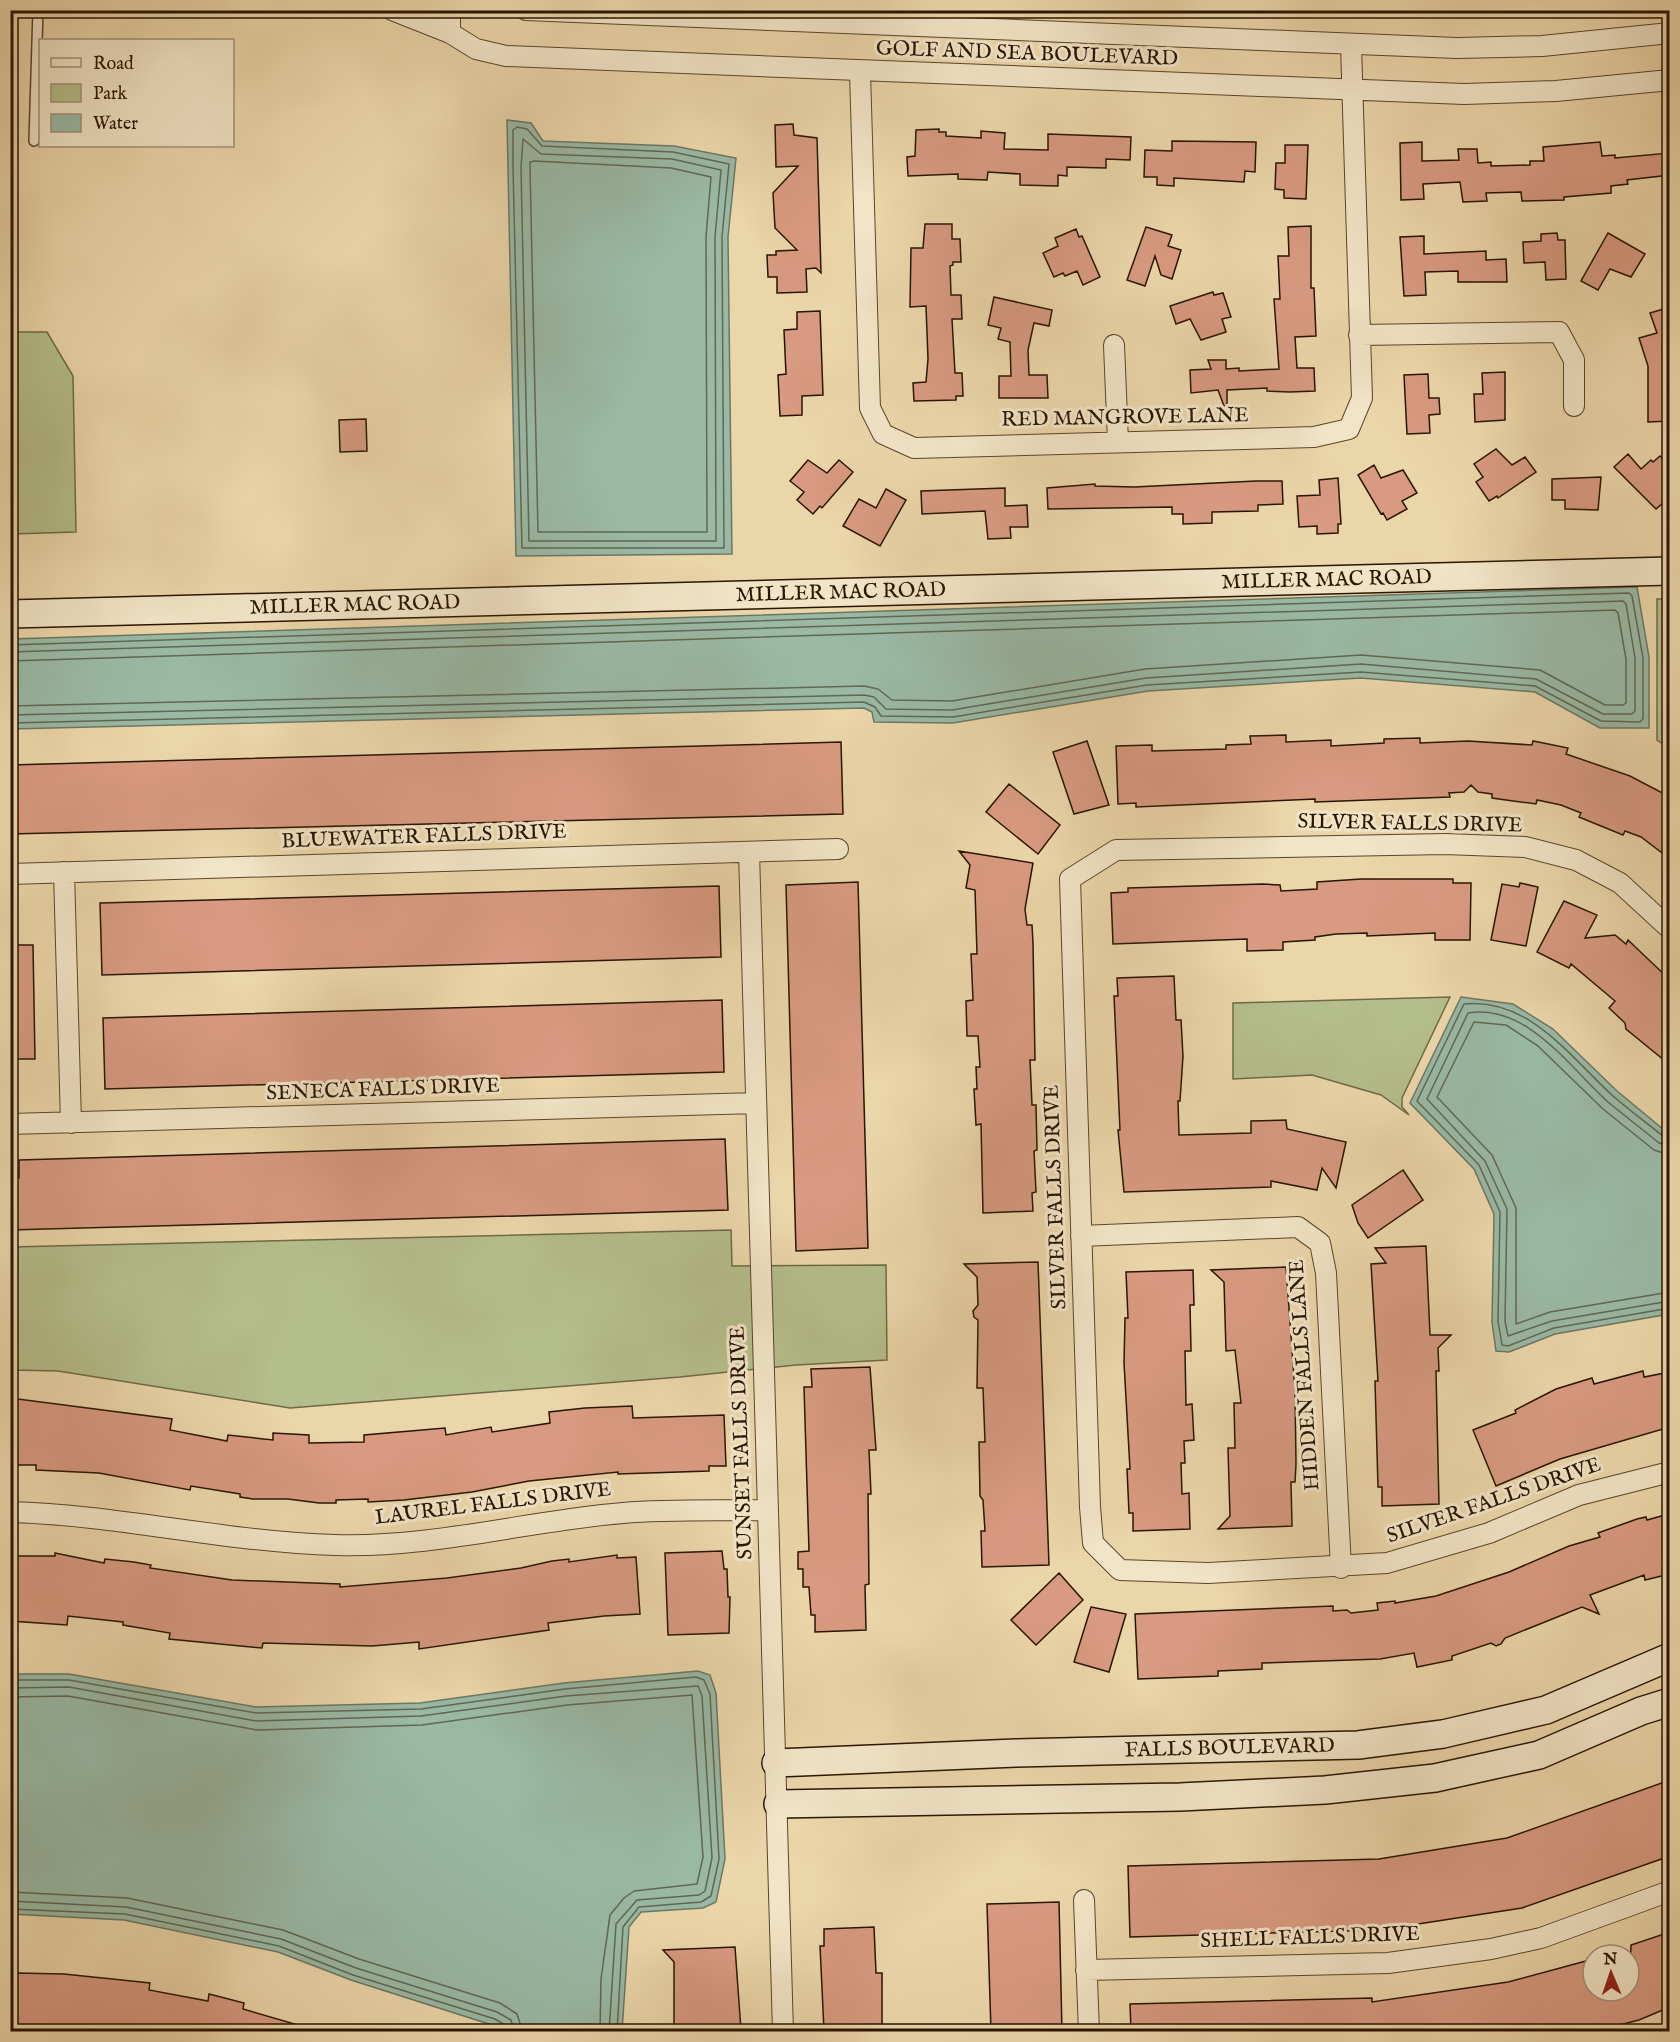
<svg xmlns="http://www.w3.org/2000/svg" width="1680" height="2042" font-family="'IM FELL English',serif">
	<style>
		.green { fill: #b4be8a; stroke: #6e6a45; stroke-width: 1.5 }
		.water { fill: #99b9a5; stroke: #6c7763; stroke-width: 1.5 }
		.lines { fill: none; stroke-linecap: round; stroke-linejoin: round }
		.shore { stroke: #606752; stroke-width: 1.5 }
		.building { fill: #d89a80; stroke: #281500; stroke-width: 1.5 }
		.lane-casing { stroke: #59452a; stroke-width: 12 }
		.street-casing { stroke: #59452a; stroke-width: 22 }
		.secondary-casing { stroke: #281500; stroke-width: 30 }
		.lane { stroke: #f2e4c7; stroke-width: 9 }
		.street { stroke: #f2e4c7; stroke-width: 20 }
		.secondary { stroke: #f2e4c7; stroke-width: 27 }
		.labels { text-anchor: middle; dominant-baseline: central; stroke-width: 6; stroke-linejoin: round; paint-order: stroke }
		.street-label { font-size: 21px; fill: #281500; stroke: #f2e4c7 }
	</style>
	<rect width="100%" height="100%" fill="#ebd6a9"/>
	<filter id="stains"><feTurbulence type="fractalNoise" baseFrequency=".00333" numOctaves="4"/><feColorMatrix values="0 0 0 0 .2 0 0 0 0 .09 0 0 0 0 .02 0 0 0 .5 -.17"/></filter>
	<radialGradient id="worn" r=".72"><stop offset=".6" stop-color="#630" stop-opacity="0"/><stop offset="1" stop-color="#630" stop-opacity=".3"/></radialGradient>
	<path class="green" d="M10,332h37l26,44 3,156 -65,2z
		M1657,599h12v149l-12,-8z
		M1450,997l-48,101v9l7,8 -28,-20 -69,-20 -79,4v-76z
		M731,1230l1,36 154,-1 1,95 -91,5 -116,12 -390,31 -232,-37 -47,-1v-123z"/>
	<path class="water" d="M507,120l24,3 12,18 131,5 62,12 -8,79 4,317 -216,2z
		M1637,587l12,70v71h-49l-65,-36 -174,-14 -213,13 -195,32 -79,-1 -2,-10 -8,-4 -853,21v-90z
		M1461,997l52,7 40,25 64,62 52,43v180l-114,20 -46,18 -13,-1 -4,-29 2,-108 -20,-45 -64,-66z
		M698,1671l12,4 6,18 9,166 -9,43 -13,6 -62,4 -12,15 -7,104h-117l-13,-6 -141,-45 -73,-28 -154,-32 -113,-6v-240h58l187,33 164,-4 144,-20z"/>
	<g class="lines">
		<path class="shore" d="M517,127l10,2 15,17 131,6 56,12 -7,73 2,311h-202l-9,-380v-38z
			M523,139l18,15 131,5 49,11 -6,67 1,304h-187l-8,-373z
			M534,161l137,7 40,9 -5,60 1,295h-169l-8,-364v-6z
			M10,645l1619,-52 3,3 11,62v61l-3,3 -39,-1 -66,-35 -174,-14 -214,13 -194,32 -72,-1 -6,-9 -11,-5 -854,21
			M10,652l1613,-51 3,3 9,54v53l-3,3h-29l-67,-35 -175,-15 -215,14 -194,32 -66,-1 -12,-12 -10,-2 -854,20
			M10,661l1605,-51 3,3 8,46v44l-3,2h-18l-65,-35 -179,-15 -216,14 -193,32 -60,-1 -14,-11 -14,-3 -854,20
			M1670,1138l-6,-1c-17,-14 -35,-27 -51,-41 -43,-39 -84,-99 -149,-92l-47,97 62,64 21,47 -2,109 4,24 6,1 46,-18 116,-20
			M1670,1146l-11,-3c-17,-14 -34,-27 -51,-41 -38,-34 -81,-99 -140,-89l-41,86 58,62 22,48 -2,112 3,15 44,-15 118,-20
			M1670,1155l-16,-5 -51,-41 -65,-63 -32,-21 -32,-3 -37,75 55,58 24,53v116l34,-12 120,-20
			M10,1680h59l187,33 165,-4 144,-20 131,-12 8,3 6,14 9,165 -8,37 -10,6 -62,5 -16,20 -6,105
			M10,1688l59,-1 187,34 165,-5 145,-20 132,-10 4,10 10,162 -7,33 -6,4 -62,5 -21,24 -7,108
			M10,1697l58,-1 189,34 165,-5 145,-20 125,-10 11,162 -6,27 -63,7 -10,7 -14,17 -9,64 -1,53
			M10,1892l117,6 156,32 76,29 141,44 17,11 6,18
			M10,1901l116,6 155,32 75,29 141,44 14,8 3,12
			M10,1909l115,5 154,32 74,29 142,44 10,6 2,7"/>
	</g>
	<path class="building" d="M793,124l1,11 23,3 4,135 -5,-5 -10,1 1,23 -30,1v-16h-9l-1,-22h9v-4l21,-1 -22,-22 -2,-35 25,-27 -22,1 -1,-42z
		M939,129v3h7v4l35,2v-7l24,2 -1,16 44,1v-16l83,3 -1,23 -24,-1v9l-39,-1v9l-9,-1v11l-38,-1v-11l-32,-2 -1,8 -29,-1v-5l-50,2 -1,-19 8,-1 1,-26z
		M1172,141l84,1 -1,30 -10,-1 -1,11 -70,-4v8l-17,-1v-8h-13l1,-27 27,1z
		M1422,142v19l37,-1 -1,-11h19l1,14 13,-1v4l39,-1v-4h14l-1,-14 57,-5 2,14 13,-1v3l55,-5v22l-43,5 1,4 -17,2v7l-47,4v3l-42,1 -1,-9 -35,1 1,8 -24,1 -3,-20 -37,2 1,15 -23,1 -1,-57z
		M1285,145h23l-2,54 -22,-1v-8l-9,-1 1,-26h9z
		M925,224h27v15h8l1,23h-8v3l-3,1 1,29h10l1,24h-10l3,54h7l1,23h-7v4l-42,1 -1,-18 13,-1 2,-23 -2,-53 -16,1 1,-59h12z
		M1311,226v62h3l2,48 -21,1 2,31h17l1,23 -25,1 -23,-1v-3l-40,2v16h-3l-6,-16 -27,3 -1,-23 21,-1 -3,-9h18v9l13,-1v3l40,-2 -5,-70h6l-2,-43h11l-1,-29z
		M1146,227l26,8 -4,11 13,4 -9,29 -11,-4 -6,-19 -10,30 -18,-6z
		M1076,229l3,8 3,-1 18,41 -17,8 -6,-14 -12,5 -2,-3 -9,4 -11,-24 15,-7 -3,-8z
		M1557,233l1,7h7l1,39 -20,1 -1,-18 -21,1 -1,-21 18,-1v-7z
		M1608,233l37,21 -14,23 -21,-8 -12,21 -17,-9z
		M1424,236v18l62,-3v9l20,-1 1,23h-49v-11l-33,1 1,23 -22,1 -4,-59z
		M1213,292l1,3 9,-2 8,24 -9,2 4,13 -25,8 -11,-21 -14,5 -6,-18z
		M994,297l58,13 -3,16 -15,-3 -6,27 1,25h18l1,23h-49v-22h12l-1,-34 -12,-3 3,-11 -13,-3z
		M1670,307v114l-22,1v-56l-9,-28 18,-5 -7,-20z
		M820,311l3,84 -21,1v19l-22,1 -2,-41 8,-1 -2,-44 13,-1v-17z
		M1505,372v48l-30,2 -1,-28h9l-1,-21z
		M1428,374l1,24h10l1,16 -11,1 1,18 -23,1 -3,-59z
		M366,419l1,32 -27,1 -1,-32z
		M1496,449l16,16 13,-8 11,15 -38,26 -1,-2 -8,5 -13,-19 7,-5 -9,-13z
		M1628,454l13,15 10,-9 2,2 7,-6 10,9v32l-14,12 -42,-42z
		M808,460l19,13 12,-13 14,12 -31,36 -2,-2 -7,8 -16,-14 7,-8 -14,-11z
		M1374,465l7,13 22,-8 14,23 -15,8 5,8 -20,11 -4,-7 -2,1 -23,-39z
		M1601,477l-3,33 -33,-1v-9h-13v-21z
		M1338,478l3,46h-3v9l-21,1v-8l-18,1 -2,-31 23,-1 -1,-15z
		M1256,481h26l1,23 -25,1v6l-46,1v11l-29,1v-10h-11v-7l-124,2 -1,-21 48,-4v2l39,1z
		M1005,488v18l22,-1 1,22h-18l1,11 -23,1 -3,-28 -63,3 -1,-23z
		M886,489l20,11 -26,46 -37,-20 16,-27 17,9z
		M1286,735v7l45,-2v6l53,-3v-4l36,-1v5l48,-2 64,4 1,-4 35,7 -2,6 64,22 40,21v62l-29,-22 -16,-6 -2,4 -44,-18 2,-4 -20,-8 -24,-5 -1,4 -44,-6v-4l-14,-2 -7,-7 -7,7 -15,1 1,4 -135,5v-3l-179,8v-4l-18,1 -2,-58 36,-1v6l74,-2v-4l25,-1 -1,-8z
		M1087,741l22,64 -35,9 -21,-62z
		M841,742l2,72 -833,20v-69z
		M1009,784l51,41 -22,29 -52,-42z
		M959,851l74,12 -8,46 2,16h5l1,18 2,117h-5l2,45h4l1,45 -3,1 2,41 -4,1 1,18 -50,2 -2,-89 -5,1 -2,-36h3l-1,-22h4l-2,-31h-11l-1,-35 7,-1 -2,-46h6l-2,-64 -9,-2 4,-23z
		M1361,879h92v4h18l-1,57h-35v-7l-68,3v-3l-31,1 -21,3v3l-32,2v8l-36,1v-12l-134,5 -2,-51 17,-1v-4l135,-4 17,1 1,6 36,-2v-7z
		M858,882l10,366 -72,3 -10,-366z
		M1520,883l18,4 -12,59 -35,-6 11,-56 17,3z
		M719,886l2,71 -619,18 -2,-72z
		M1564,901l33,14 -12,23 30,-3 11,9 2,-4 42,40v85l-44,-36 -1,-6 -16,-15 6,-7 -44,-37 -2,4 -32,-16z
		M10,945h23l2,114h-25z
		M1174,976l2,44h5l2,36 -3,45h-2l1,34 72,-2v-12l35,-1 1,9 59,13 -10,46 -14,-20 -5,22 -46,-9v6l-147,5 -6,-62h2l-6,-134h4l-1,-18z
		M722,1000l2,72 -619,17 -2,-71z
		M725,1139l3,71 -718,20v-45h6v-7h3v-18z
		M1403,1170l20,30 -55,38 -10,-15 -6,-18z
		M1426,1246l4,89h21l-13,13 1,23h-3l3,133 -57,2v-19h-4l-3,-106h3l-7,-117 15,-1 -11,-15z
		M1038,1262l11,303 -67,2 -1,-36h4l-2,-31 -3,-4 -1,-54h6l-2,-54h-6l1,-68 -4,-3 -1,-6 5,-6 -1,-28 -13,-13z
		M1286,1267l9,124 1,73 -1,18h-4l1,44 -74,3 12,-13 -2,-68h7l-1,-45h7l-6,-53 -9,1 -2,-69 -13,-12z
		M1193,1270l1,35h-4l1,46h-6l1,54 6,-1 2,36 -10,1 1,22h-4l1,31 7,-1 1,36 -57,2v-18h-4l-2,-44h3l-6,-106 1,-45h3l-2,-46z
		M870,1367l6,83h-7l2,44h-3l1,90 -4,1 1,45 -51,2v-17h-4l-2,-28h-6v-18h-5v-17l11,-1 -5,-164h8l-1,-18z
		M1643,1371l1,6 26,-5v55l-110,32 -64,27 -23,-56 43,-17 -1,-3 41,-21 36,-11 2,6z
		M10,1398l162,21 -2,11 57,11 1,-6 45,5v-7l36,2v8l55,-1v-7l81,-7 1,7 45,-8 1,5 58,-9 -1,-11 36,-4 47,-2 1,12 91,-3 2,51h-17v5l-91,3v-2l-89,9 -57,11 -68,8 -36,2v-3l-32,1v3h-17l-31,-4h-35l-13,-2v-3l-49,-8 -1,4 -91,-17 -63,-3v-5h-26z
		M1665,1515l5,16v43l-25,6 -1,-5 -54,20 9,19 -17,-7 -77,31 -4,6 -5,2 -5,-3 -39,13v4l-35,7 -3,-14 -34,6 -118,4v6l-44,2v5l-80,3 -3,-65 198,-8v5l14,-1 4,3 27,-3 -1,-7 18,-2v2l41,-7 73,-24 60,-26 31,-9 -2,-4 39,-14 9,-2 1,3z
		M722,1551l2,18h3l1,28h2l-1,36 -61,2 -3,-82z
		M55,1553l49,10 1,-4 29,3 17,3 -1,3 82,12 108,4v3l107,-9 74,-10 31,-7 17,-2v3l48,-7v3l19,-1 4,57 -36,2 -56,7 1,7 -130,19v-7l-47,4 -109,-3 -1,5 -93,-9 1,-6 -47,-8v-3l-55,-6 -1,9 -57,-4 1,-65h44z
		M1059,1573l24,27 -47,45 -25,-25z
		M1091,1607l35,7 -17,58 -35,-10z
		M1670,1780v56l-6,2 6,18 -148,52 -143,22 -249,7 -2,-71 251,-7 128,-21z
		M1059,1902l3,129h-71l-4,-127z
		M874,1927l2,46h6v58h-58l-4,-85h4v-17z
		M1670,1932v75l-31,13 -43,11h-465l-1,-27 242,-6v4l136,-20 78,-21 7,30h36l2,-46z
		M735,1947l6,83 -67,1v-69l-11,-12z
		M16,1973l48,1 86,9 -1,7 59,11 1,-7 35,9 -1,6 62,18v4h-290z"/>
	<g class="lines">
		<g class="lane-casing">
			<path id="lane" d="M34,141l4,-131"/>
		</g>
		<g class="street-casing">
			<path id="street" d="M392,10l58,23 26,16 30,7 958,38 92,-3 114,-11
				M450,10v23
				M526,10l931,38 85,-2 128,-13
				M860,72l10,336 13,26 31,14 400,-11 35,-8 13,-31 -11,-353
				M1359,335l200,-3 15,28v46
				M1114,345l4,97
				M749,852l34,1180
				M64,872l7,251
				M10,874l828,-25
				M1670,929l-50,-46 -44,-23 -51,-13 -80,-3 -329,6 -46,29 20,628 3,36 27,27 88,3 179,-10 102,-30 90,-38 91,-23
				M10,1124l746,-21
				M1081,1236l217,-9 22,16 6,30 15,295
				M10,1512c109,3 216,30 325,33 97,3 192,-24 288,-32 47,-4 97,-2 145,-3
				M1084,1900l5,132
				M1086,1970l302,-7 103,-14 50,-11 129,-47"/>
		</g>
		<g class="secondary-casing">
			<g id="secondary">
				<path id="s1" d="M10,614l1660,-43"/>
				<path id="s2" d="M776,1763l240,-10 342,-8 85,-11 103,-24 124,-53"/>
				<path d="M778,1804l402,-7 145,-7 110,-12 104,-23 102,-44 29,-9"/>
			</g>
		</g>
		<use href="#lane" class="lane"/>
		<use href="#street" class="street"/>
		<use href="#secondary" class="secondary"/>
	</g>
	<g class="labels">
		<g class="street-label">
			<text transform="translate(1027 54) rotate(2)">GOLF AND SEA BOULEVARD</text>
			<text transform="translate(1125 418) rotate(-1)">RED MANGROVE LANE</text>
			<text stroke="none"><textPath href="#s1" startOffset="1317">MILLER MAC ROAD</textPath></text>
			<text stroke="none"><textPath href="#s1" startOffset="831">MILLER MAC ROAD</textPath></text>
			<text stroke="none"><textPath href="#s1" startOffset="345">MILLER MAC ROAD</textPath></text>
			<text transform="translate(1410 824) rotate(1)">SILVER FALLS DRIVE</text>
			<text transform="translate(424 837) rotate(-2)">BLUEWATER FALLS DRIVE</text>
			<text transform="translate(383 1090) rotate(-2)">SENECA FALLS DRIVE</text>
			<text transform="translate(1056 1197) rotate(-92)">SILVER FALLS DRIVE</text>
			<text transform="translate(1305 1375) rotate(-94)">HIDDEN FALLS LANE</text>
			<text transform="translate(742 1443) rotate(-92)">SUNSET FALLS DRIVE</text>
			<text transform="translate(1494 1501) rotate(-19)">SILVER FALLS DRIVE</text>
			<text transform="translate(493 1504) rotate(-7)">LAUREL FALLS DRIVE</text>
			<text stroke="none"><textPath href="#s2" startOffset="454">FALLS BOULEVARD</textPath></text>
			<text transform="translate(1310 1938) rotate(-2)">SHELL FALLS DRIVE</text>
		</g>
	</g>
	<rect width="1680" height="2042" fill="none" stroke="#ebd6a9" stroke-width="36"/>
	<rect x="12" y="12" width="1656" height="2018" fill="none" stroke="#281500" stroke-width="3"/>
	<rect x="18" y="18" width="1644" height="2006" fill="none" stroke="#281500" stroke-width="1.5"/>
	<rect x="39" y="39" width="195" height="108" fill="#f2e4c7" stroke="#a19177" stroke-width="1.5"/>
	<rect x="51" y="58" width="30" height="9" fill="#f2e4c7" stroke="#a19177" stroke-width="1.5"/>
	<text x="93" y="69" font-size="18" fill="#281500">Road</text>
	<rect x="51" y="84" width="30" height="18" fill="#b4be8a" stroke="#a19177" stroke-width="1.5"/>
	<text x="93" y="99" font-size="18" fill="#281500">Park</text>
	<rect x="51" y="114" width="30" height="18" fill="#99b9a5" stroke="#a19177" stroke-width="1.5"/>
	<text x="93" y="129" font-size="18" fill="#281500">Water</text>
	<g transform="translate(1611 1973) rotate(358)"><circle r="28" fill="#f2e4c7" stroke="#a19177" stroke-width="1.5"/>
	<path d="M0-4.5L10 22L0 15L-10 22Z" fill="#8f2418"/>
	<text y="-9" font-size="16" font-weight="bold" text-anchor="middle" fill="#281500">N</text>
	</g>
	<rect width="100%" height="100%" filter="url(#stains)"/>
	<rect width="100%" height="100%" fill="url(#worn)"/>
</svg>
